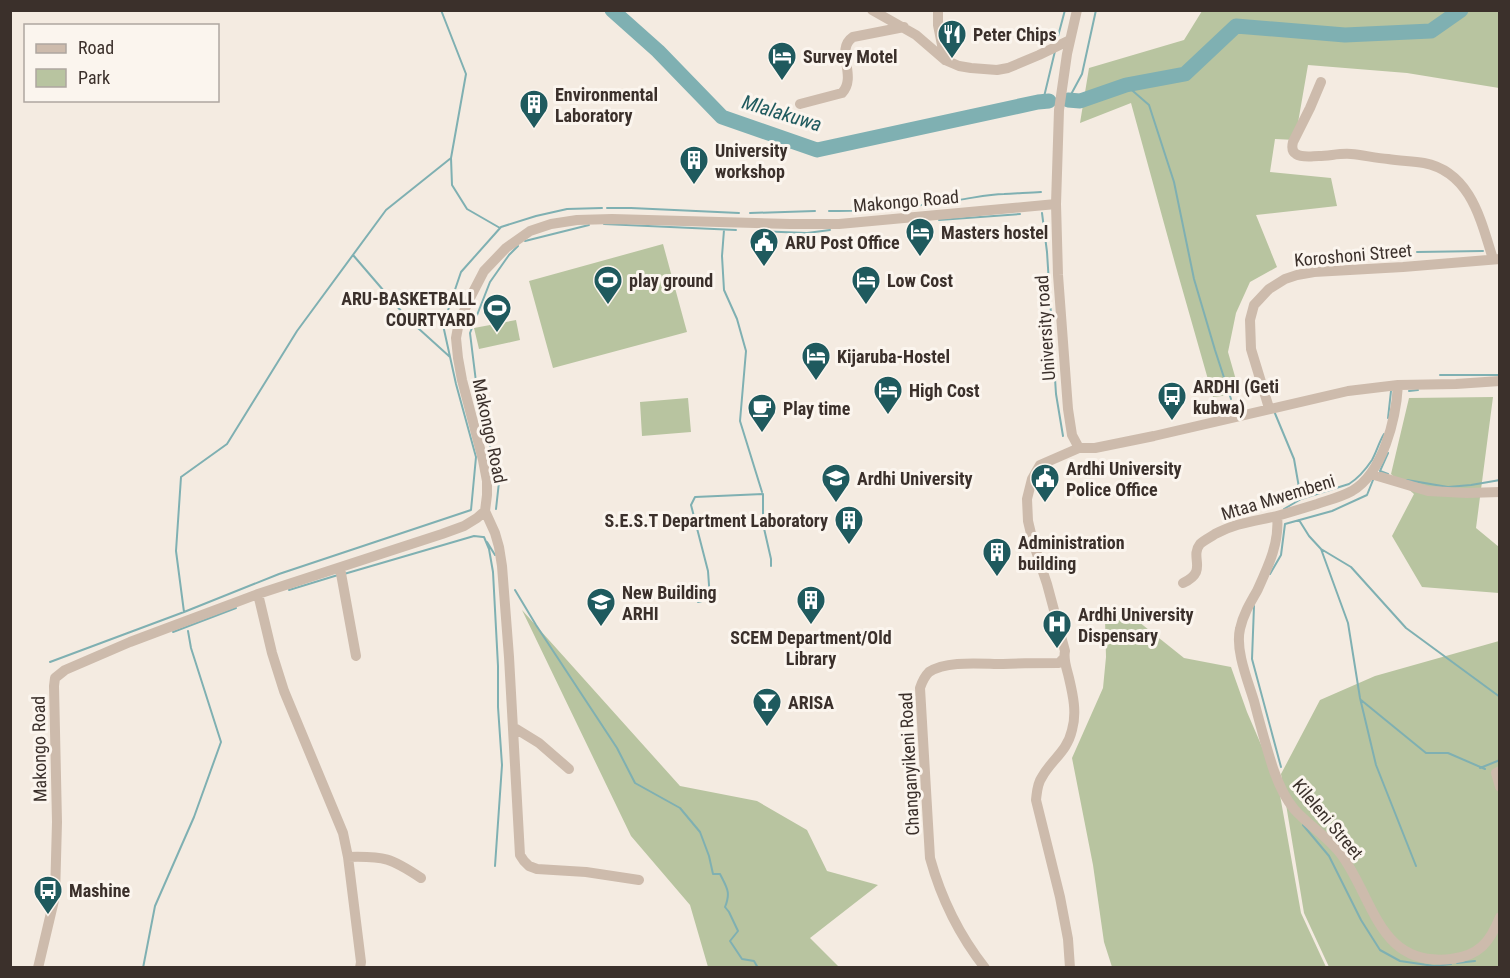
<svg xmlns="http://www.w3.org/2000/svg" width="1510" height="978" font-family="'Roboto Condensed',sans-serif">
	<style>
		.green { fill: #b8c4a0 }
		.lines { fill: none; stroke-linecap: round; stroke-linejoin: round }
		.stream { stroke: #7fb0b2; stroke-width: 2 }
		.river { stroke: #7fb0b2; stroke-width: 15 }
		.minor { stroke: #cdbbac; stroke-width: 10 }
		.labels { text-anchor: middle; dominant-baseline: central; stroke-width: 6; stroke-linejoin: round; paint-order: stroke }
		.poi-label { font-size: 18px; font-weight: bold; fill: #3b302b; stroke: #fbf5ee; text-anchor: start }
		.street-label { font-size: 18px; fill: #3b302b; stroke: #fbf5ee }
		.water-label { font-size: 20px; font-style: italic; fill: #1f5a5e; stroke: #fbf5ee }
	</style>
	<rect width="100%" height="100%" fill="#f4ebe1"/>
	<path class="green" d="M1202,11h297v77l-92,-15 -99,-8 -13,75 -20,-1 -5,33 61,6 6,28 -81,9 21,52 -27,15 -14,31 -8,39 12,42 -27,3 -37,-130 -45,-164 -51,20 9,-55 95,-28z
		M663,244l24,88 -134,36 -24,-87z
		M516,320l4,20 -41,9 -5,-21z
		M1493,397l-17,131 23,19v46l-77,-6 -30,-51 22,-42 -23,-20 18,-76z
		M688,398l3,34 -49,4 -2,-34z
		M522,610l158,176 77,15 50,29 20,41 51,14 -68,53 29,29h-131l-18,-62 -59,-69z
		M1105,619l34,3 45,36 47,9 16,45 31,72 23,129 25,54h-214l-8,-25 -11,-77 -21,-107 31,-70 3,-31z
		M1499,622v345h-170l-25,-54 -23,-139 39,-74 55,-24 124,-35z"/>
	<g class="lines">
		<path class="stream" d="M1057,40l8,-30
			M1126,85l23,20 25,77 20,97 21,71 16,49
			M1068,100l14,-26 14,-64
			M1043,101l12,-50
			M451,158l1,27 15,24 33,19
			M607,208h24l108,5
			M829,211c43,1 87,-5 129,-11 15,-2 31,-6 46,-6 12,-1 24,-1 37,-2
			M750,213l65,-2
			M1042,213l5,39 9,142 7,42
			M939,220l81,-6
			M604,224l132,6
			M724,230l-2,26 2,34 13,29 9,32 -6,70 22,71
			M757,231l50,2 23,-3
			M525,241l64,-16
			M1417,252l66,-1
			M353,255l55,64 42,38
			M1440,375h60
			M1409,391l9,-1
			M1274,411l20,48 7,40
			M1388,418l3,-27
			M1388,453l-8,18 8,3
			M1407,480l41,7 23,-2 29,-5
			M496,509l3,-27 -21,-84 -8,-65 20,-51 19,-27 9,-9
			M1284,509l17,-10 48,-15c8,-5 17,-15 23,-24 5,-9 7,-18 12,-26
			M1299,520l10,16 12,13 27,74 12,75 16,67 40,101
			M484,537l5,12 4,23 5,94v41l4,58 -7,101
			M487,542l8,13
			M1321,549l30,18 55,61 94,69
			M344,574l130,-38 9,1
			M1270,574l11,-19 4,-31 47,-13 35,-16 6,-15
			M289,590l49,-15
			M515,590l21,35 81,123 18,35 45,25 20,24 9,24 4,18h7c7,14 11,18 5,33l4,5 9,19 -8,10 12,18 12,2 4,7
			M698,602l12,-3 -2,-28 -17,-66 4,-8 68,-3v30l8,35v7
			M1254,606l-2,53 29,108
			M184,612l-8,-61 5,-74 46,-33 70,-113 89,-121 65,-52 15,-84 -25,-64
			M173,632l63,-24
			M50,662l134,-50 95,-38 192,-64 5,-53 -20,-73 -13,-59 18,-53 40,-45 35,-11 31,-7 35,-1
			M1361,700l65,53h22l37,16
			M1480,768l20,-8
			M1303,825l26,31 32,64 19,30 20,11 34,5 17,-2
			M1457,963l18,-2
			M143,968l12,-62 39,-89 27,-75 -30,-94 -3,-17"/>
		<path class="river" d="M612,10l46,41 64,66 95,33 221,-48 11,-1
			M1068,100l12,1 46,-16 59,-11 51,-48 109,9 86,-4 30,-21"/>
		<path class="minor" d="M872,10l44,25 29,25 14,6 12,2 26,2 11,-2 31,-13 31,-15
			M938,10v15l7,35
			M1077,10l-10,44 -8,56 -3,94 2,71 10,134 4,26 7,13
			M1321,82l-11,26 -17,34c-1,4 -2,9 3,12 6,4 16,2 23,2 10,0 21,-3 32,-2 12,1 24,4 37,5 12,2 24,2 36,4 47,9 57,58 69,96
			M800,104l42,-11c16,-17 -8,-43 11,-56l51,-10
			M1269,408l-18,-59 -1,-29 4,-15 15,-16 16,-10 12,-4 17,-3 89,-5 97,-8
			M1371,474l57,17 39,2 33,-1
			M485,511l10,22 4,14 3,19 7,91 11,198 4,6 5,5 8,3 49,3 53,8
			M1277,516c3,26 -9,51 -20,75 -7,12 -14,24 -17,38 -5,21 8,52 14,72 6,23 12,45 19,67 5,15 11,29 21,41 15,17 36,29 49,48 32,46 37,110 108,102 28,-3 39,-17 49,-42
			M340,568l16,88
			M1183,583c26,-12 6,-25 17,-39 4,-4 11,-7 15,-10 20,-11 41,-13 62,-18 14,-4 27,-8 40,-12 12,-4 24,-7 35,-13 31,-18 44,-72 46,-106
			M258,594l14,59 12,38 59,142 5,24 13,105 -1,6
			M513,727l26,16 30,26
			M1500,771l-4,2 4,14
			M348,857c37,-1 43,1 73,21
			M38,968l17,-72 2,-74 -3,-136 1,-8 10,-8 65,-28 128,-48 184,-60 22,-8 13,-8 8,-7 2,-16v-14l-4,-21 -21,-80 -4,-22 -2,-20 3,-16 11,-24 14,-27 22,-23 24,-17 21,-7 26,-4 35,-1 178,5h49l217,-20
			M985,968c-26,-33 -44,-70 -55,-110l-10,-170c2,-6 4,-11 9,-16 18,-12 53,-8 74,-8 19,-1 37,-1 56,-1l5,-5
			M1070,968l-2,-29 -8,-42 -24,-97c1,-8 1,-16 6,-23 10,-18 25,-25 30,-47 5,-17 1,-35 -3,-52 -2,-9 -6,-18 -4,-27l-18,-67 -14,-42 -5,-21 -1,-22 5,-20 8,-14 39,-17h16l59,-12 194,-45 50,-6 58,-1 44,-3"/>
	</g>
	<defs>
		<g id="restaurant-pin" transform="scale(1.5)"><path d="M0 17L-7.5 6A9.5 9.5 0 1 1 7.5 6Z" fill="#1f5a5e" stroke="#fbf5ee"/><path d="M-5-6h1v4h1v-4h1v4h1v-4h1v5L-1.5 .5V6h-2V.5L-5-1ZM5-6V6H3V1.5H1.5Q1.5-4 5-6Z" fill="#fff"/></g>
		<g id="hotel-pin" transform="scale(1.5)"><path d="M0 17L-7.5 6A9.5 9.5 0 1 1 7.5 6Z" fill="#1f5a5e" stroke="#fbf5ee"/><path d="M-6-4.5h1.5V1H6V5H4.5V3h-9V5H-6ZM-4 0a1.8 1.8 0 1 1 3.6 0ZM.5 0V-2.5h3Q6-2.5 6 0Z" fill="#fff"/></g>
		<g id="building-pin" transform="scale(1.5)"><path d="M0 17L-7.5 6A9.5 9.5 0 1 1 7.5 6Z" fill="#1f5a5e" stroke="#fbf5ee"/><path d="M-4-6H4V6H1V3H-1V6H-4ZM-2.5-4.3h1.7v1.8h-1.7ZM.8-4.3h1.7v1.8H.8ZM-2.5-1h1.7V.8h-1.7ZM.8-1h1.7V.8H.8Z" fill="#fff"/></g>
		<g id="civic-pin" transform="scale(1.5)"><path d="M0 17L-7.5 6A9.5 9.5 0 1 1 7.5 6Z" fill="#1f5a5e" stroke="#fbf5ee"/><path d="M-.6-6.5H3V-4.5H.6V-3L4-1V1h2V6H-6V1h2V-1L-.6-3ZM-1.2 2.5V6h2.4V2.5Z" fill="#fff"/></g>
		<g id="stadium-pin" transform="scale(1.5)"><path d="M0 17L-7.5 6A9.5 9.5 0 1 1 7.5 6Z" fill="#1f5a5e" stroke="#fbf5ee"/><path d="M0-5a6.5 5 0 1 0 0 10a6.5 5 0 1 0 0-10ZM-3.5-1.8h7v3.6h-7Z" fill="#fff"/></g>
		<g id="bus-pin" transform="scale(1.5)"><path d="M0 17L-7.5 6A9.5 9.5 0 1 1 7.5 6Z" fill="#1f5a5e" stroke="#fbf5ee"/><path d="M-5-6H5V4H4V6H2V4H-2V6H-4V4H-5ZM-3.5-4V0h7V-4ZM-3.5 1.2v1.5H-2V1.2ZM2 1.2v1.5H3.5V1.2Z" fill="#fff"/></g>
		<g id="cafe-pin" transform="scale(1.5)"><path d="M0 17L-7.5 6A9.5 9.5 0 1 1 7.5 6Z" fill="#1f5a5e" stroke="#fbf5ee"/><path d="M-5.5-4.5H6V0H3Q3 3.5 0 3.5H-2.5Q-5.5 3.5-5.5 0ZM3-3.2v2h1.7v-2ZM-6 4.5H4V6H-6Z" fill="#fff"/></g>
		<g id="university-pin" transform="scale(1.5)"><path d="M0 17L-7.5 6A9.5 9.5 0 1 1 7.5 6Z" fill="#1f5a5e" stroke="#fbf5ee"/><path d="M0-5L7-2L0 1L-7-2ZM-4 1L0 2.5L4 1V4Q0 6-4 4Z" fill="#fff"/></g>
		<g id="school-pin" transform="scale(1.5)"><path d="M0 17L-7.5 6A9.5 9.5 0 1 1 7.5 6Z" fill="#1f5a5e" stroke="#fbf5ee"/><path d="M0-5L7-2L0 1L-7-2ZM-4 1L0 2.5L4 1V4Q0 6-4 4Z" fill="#fff"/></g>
		<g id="hospital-pin" transform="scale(1.5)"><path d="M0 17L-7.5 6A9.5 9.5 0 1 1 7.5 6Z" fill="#1f5a5e" stroke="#fbf5ee"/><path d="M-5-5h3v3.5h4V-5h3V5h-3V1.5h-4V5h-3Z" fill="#fff"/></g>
		<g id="bar-pin" transform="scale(1.5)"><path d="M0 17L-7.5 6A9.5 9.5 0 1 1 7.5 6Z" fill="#1f5a5e" stroke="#fbf5ee"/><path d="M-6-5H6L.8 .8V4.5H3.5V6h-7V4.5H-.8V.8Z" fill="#fff"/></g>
	</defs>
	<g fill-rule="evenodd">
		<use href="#restaurant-pin" x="952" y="34"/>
		<use href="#hotel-pin" x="782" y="56"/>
		<use href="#building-pin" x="534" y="104"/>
		<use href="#building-pin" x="694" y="160"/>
		<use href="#hotel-pin" x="920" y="232"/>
		<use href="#civic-pin" x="764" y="242"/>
		<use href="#stadium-pin" x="608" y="280"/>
		<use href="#hotel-pin" x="866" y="280"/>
		<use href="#stadium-pin" x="497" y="308"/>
		<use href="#hotel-pin" x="816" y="356"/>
		<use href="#hotel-pin" x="888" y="390"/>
		<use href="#bus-pin" x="1172" y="396"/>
		<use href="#cafe-pin" x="762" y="408"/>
		<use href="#university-pin" x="836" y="478"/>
		<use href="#civic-pin" x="1045" y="478"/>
		<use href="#building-pin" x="849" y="520"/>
		<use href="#building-pin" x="997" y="552"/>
		<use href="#building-pin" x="811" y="600"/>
		<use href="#school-pin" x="601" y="602"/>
		<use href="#hospital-pin" x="1057" y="624"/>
		<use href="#bar-pin" x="767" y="702"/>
		<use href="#bus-pin" x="48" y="890"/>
	</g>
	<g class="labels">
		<g class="poi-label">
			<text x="973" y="34">Peter Chips</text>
			<text x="803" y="56">Survey Motel</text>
			<text x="555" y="94">Environmental<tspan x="555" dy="21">Laboratory</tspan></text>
			<text x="715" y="150">University<tspan x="715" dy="21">workshop</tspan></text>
			<text x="941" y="232">Masters hostel</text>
			<text x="785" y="242">ARU Post Office</text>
			<text x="629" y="280">play ground</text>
			<text x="887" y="280">Low Cost</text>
			<text x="476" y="298" text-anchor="end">ARU-BASKETBALL<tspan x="476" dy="21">COURTYARD</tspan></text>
			<text x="837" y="356">Kijaruba-Hostel</text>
			<text x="1193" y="386">ARDHI (Geti<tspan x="1193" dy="21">kubwa)</tspan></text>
			<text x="909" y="390">High Cost</text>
			<text x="783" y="408">Play time</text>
			<text x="1066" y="468">Ardhi University<tspan x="1066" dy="21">Police Office</tspan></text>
			<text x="857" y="478">Ardhi University</text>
			<text x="828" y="520" text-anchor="end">S.E.S.T Department Laboratory</text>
			<text x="1018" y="542">Administration<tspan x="1018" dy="21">building</tspan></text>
			<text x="622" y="592">New Building<tspan x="622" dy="21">ARHI</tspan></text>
			<text x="1078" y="614">Ardhi University<tspan x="1078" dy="21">Dispensary</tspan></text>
			<text x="811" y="637" text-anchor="middle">SCEM Department/Old<tspan x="811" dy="21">Library</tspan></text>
			<text x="788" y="702">ARISA</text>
			<text x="69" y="890">Mashine</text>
		</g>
		<g class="street-label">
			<text transform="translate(906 201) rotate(-5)">Makongo Road</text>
			<text transform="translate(1353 255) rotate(-5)">Koroshoni Street</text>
			<text transform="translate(1045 328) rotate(-94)">University road</text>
			<text transform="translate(490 431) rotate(78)">Makongo Road</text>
			<text transform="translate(1278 497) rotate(-17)">Mtaa Mwembeni</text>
			<text transform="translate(39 749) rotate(-91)">Makongo Road</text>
			<text transform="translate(909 764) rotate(-93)">Changanyikeni Road</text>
			<text transform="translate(1328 819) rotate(50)">Kileleni Street</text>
		</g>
		<g class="water-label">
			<text transform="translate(782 113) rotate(17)">Mlalakuwa</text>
		</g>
	</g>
	<rect width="1510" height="978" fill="none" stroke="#3b302b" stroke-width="24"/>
	<rect x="24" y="24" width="195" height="78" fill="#fbf5ee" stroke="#aea6a0" stroke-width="1.5"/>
	<rect x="36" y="44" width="30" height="9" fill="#cdbbac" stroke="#aea6a0" stroke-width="1.5"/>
	<text x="78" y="54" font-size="18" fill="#3b302b">Road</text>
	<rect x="36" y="69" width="30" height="18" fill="#b8c4a0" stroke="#aea6a0" stroke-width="1.5"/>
	<text x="78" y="84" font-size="18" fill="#3b302b">Park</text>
</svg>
